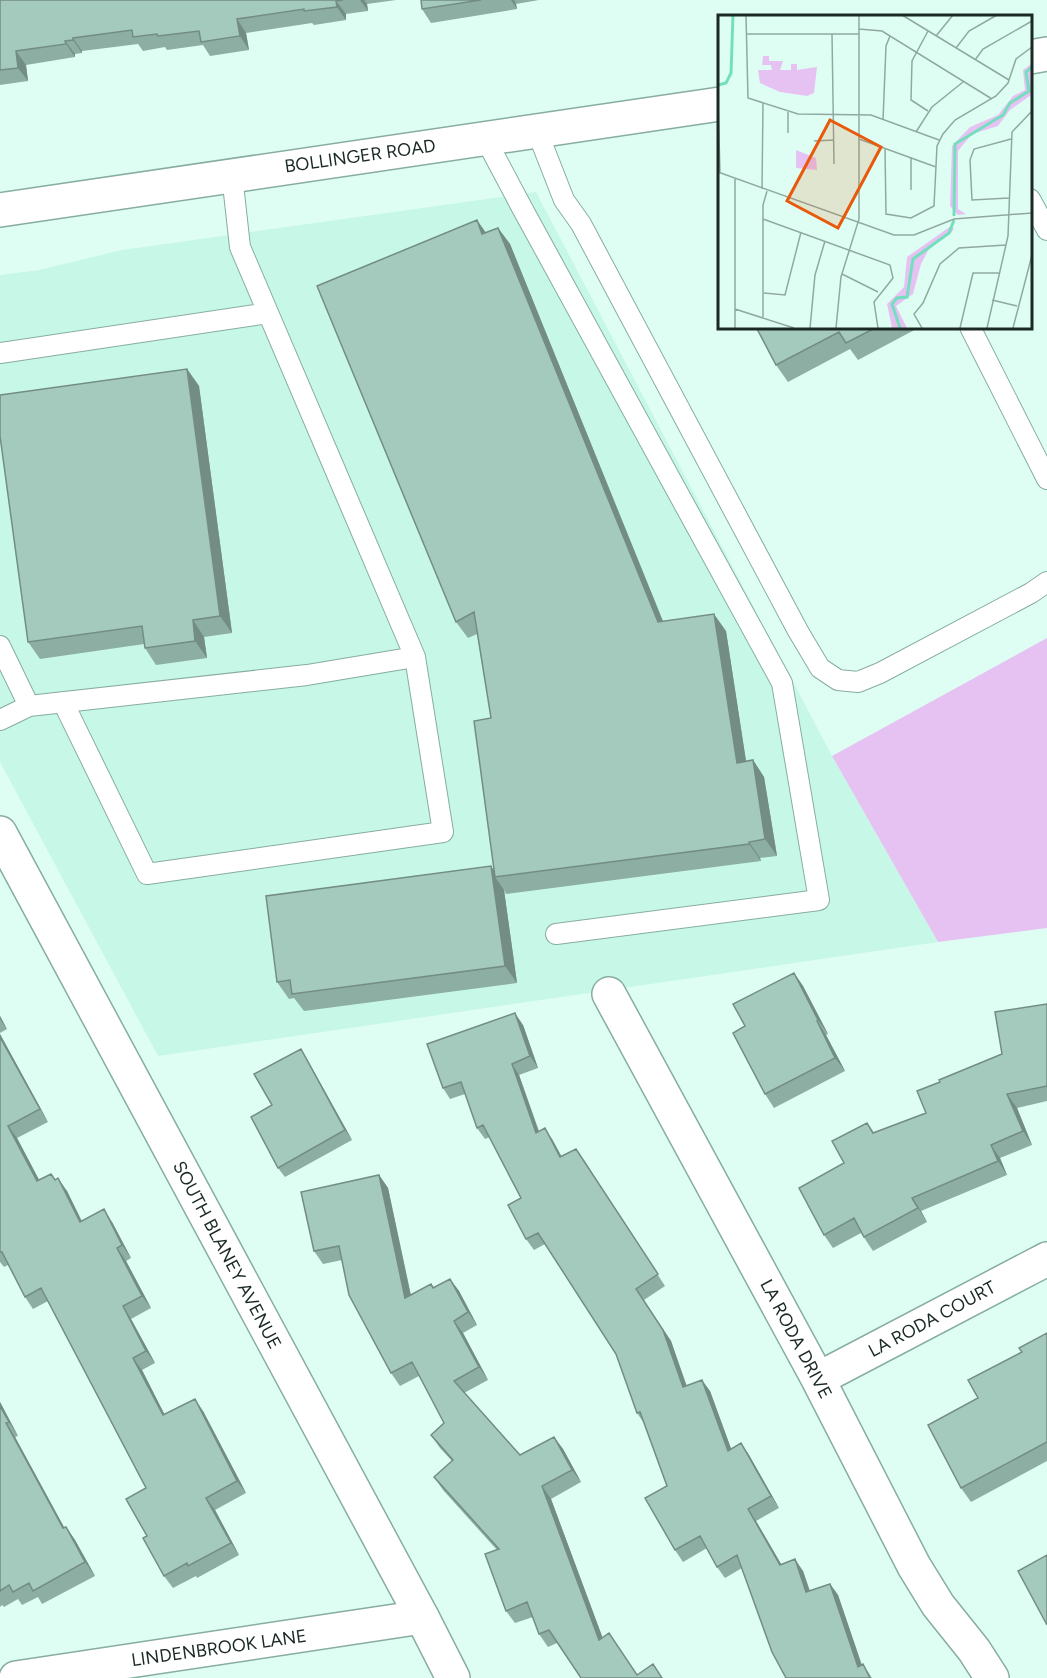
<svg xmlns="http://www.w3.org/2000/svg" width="1047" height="1678" font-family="Figtree,sans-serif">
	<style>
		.built { fill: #c7f7e6 }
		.green { fill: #e6c2f2 }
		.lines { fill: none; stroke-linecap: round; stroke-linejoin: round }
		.lane-casing { stroke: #87ada0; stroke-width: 22 }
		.street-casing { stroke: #87ada0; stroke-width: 36 }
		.secondary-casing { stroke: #87ada0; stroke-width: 36 }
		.lane { stroke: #fff; stroke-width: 20 }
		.street { stroke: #fff; stroke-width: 33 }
		.secondary { stroke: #fff; stroke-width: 33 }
		.wall { fill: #8daea3 }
		.shaded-wall { fill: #738d84 }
		.building { fill: #a4cabd; stroke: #738d84; stroke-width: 1.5 }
		.labels { text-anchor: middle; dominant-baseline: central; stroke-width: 5; stroke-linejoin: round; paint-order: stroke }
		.street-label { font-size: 18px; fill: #1a2924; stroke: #fff }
		.inset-river { fill: none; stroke: #74dfbe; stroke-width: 3 }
		.inset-road { fill: none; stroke: #90a9a0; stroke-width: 1.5 }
		.view { fill: #e8590c; fill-opacity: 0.15; stroke: #e8590c; stroke-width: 3 }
		.inset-edge { fill: none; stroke: #1a2924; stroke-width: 3 }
	</style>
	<rect width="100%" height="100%" fill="#dffef3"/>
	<path class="built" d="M536,192l296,564 106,186 -780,114 -158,-294v-487l39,-5 83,-20z"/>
	<path class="green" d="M1047,638v290l-109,14 -106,-186z"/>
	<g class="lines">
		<g class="lane-casing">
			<path id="lane" d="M537,131l27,69 17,24 217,407 22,37 18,12 20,2 22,-9 151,-80 16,-11
				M485,138l36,68 261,477 37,217 -263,34
				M1030,199l17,31
				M970,327l77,152
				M0,353l268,-40
				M0,646l29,60
				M63,702l84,172 296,-42 -28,-175 -175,-410 -8,-72
				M0,720l29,-14 278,-31 108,-18"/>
		</g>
		<g class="street-casing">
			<path id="street" d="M609,994l209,385 96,187 24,39 36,45 18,28
				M818,1379l229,-120
				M16,1678l406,-61"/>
		</g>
		<g class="secondary-casing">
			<path id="secondary" d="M1030,57l17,-3
				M0,210l720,-106
				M0,833l422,784 31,61"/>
		</g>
		<use href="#lane" class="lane"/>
		<use href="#street" class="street"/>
		<use href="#secondary" class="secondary"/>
	</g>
	<path class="wall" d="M0,0h396l-29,4 1,7 -22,3v6l-32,5 -2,-2 -66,10 3,17 -39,6 -7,-11 -36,5 -2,-3 -22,4 -5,-7 -56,7v2l-7,1v3l-49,8 2,16 -28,4z
		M421,0h118l-23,4 1,5 -86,14 -9,-14z
		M498,228l12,16 153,377 63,10 20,131 7,-2 11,17 13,79 -17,2 1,3 -255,33 -2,-4 13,93 -213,28 -10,-13 -5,1 -12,-17 217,-112 -3,-152 -14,-84 -9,4 -12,-16 30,-389z
		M756,327h164l-62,33 -8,-11 -62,33 -12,-17z
		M187,369l12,17 33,247 -28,4 3,21 -51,7 -11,-17 -1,-4 -104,15 -12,-17z
		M794,973l9,13 25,48 -2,1 19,36 -71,37 -9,-14 -20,-68z
		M1047,1004v97l-30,7 15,37 -32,13 7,17 -86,36 6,11 -54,29 -12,-18 -28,15 -9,-13 20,-72 23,-40 7,10 52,-20 14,-31 62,-28z
		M0,1016l7,13 -7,4z
		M523,1025l15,43 -19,7 20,56 13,8 10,18 22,3 81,126 -21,14 27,41 15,45 24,5 21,58 10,-6 8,12 30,53 -23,13 25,43 22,7 7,20 20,-7 8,11 24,70 1,-1 9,14h-86l-44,-110 -17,10 -8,-11 -10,-19 -24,14 -8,-12 -8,-64 -23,-63 -7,-10 -21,-59 -71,-110 -11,6 -8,-11 -5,-41 -31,-61 -5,2 -8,-11 -12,-34 -15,5 -7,-11z
		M0,1034l48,88 -31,16 22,42 12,-6 4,6 12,11 15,30 30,1 19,36 -5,3 25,47 -20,11 24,44 -13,7 22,44 39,-3 43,82 -31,17 24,45 -42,23 -1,-2 -23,12 -9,-12 -17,-40 -1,-48 -56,-108 -42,-79 -15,8 -8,-12 -17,-32 -4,2 -4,-5z
		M301,1049l6,10 45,81 -67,37 -7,-9 -6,-63z
		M379,1175l9,13 23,107 20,-11 3,3 16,-8 9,12 18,34 -14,8 25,47 -24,13 56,62 34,-18 9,12 18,33 -30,17 51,138 35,37 26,4h-82l-24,-35 -9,4 -9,-13 -6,-17 -18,6 -9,-12 -9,-61 -54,-60 -9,-13 18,-16 -12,-13 -9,-13 13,-12 -25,-47 -19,10 -9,-13 -49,-113 -19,4 -9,-13z
		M1047,1333v128l-76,41 -10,-14 17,-90 44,-46z
		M0,1402l18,34 -3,1 49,90h2l9,13 20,36 -53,28 -4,-7 -16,8 -4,-6 -14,8 -2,-2 -2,2z"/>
	<path class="shaded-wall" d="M360,0h4l3,4 1,7z
		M511,0h3l2,4 1,5z
		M336,1l10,13v6l-9,-13z
		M237,19l9,14 3,17 -9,-14z
		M73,38l9,13v2l-9,-13z
		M65,41l10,13v3l-9,-13z
		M16,51l10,14 2,16 -10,-13z
		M477,220l12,17 -7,-3z
		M498,228l12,16 160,395 -12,-17z
		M187,369l12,17 33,247 -12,-17z
		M714,614l12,17 23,149 -12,-17z
		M193,620l11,17 3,21 -12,-17z
		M753,760l11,17 13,79 -12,-17z
		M749,842l11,16 1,3 -12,-17z
		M491,866l7,10 -3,1 9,13 13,93 -12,-17z
		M794,973l9,13 25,48 -10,-14z
		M515,1013l8,12 15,43 -8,-12z
		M0,1016l7,13 -7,-10z
		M817,1021l9,14 19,36 -10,-13z
		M0,1034l48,88 -8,-13 -40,-72z
		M301,1049l6,10 45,81 -7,-10z
		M512,1064l7,11 24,69 -7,-11z
		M1007,1094l10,14 15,37 -9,-14z
		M8,1126l9,12 29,55 -9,-12z
		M545,1128l7,11 16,30 -8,-12z
		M991,1145l9,13 7,17 -9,-14z
		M379,1175l9,13 26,123 -9,-13z
		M58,1178l9,13 21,44 -8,-13z
		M912,1198l9,13 6,11 -9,-14z
		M104,1209l8,13 19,36 -9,-13z
		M117,1248l9,13 25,47 -9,-12z
		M450,1279l9,12 18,34 -9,-13z
		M636,1289l35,52 20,57 -8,-11z
		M123,1306l8,13 24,44 -9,-12z
		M454,1321l9,12 25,47 -9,-13z
		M133,1358l9,12 29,57 -8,-12z
		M702,1380l8,11 26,71 -8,-11z
		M195,1399l8,12 43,82 -9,-12z
		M0,1402l18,34 -9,-14 -9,-16z
		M6,1423l9,14 57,105 -9,-14z
		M554,1437l9,12 18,33 -9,-12z
		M741,1443l8,12 30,53 -8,-12z
		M542,1486l9,13 57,153 -9,-12z
		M206,1498l9,12 24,45 -8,-12z
		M748,1509l8,12 32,55 -8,-11z
		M66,1527l9,13 20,36 -10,-14z
		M795,1559l8,12 11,33 -8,-12z
		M830,1584l8,11 28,83 -8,-11z"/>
	<path class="building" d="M0,0h343l-7,1 1,6 -33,4v-2l-67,10 3,17 -39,6 -2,-11 -41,5 -1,-2 -24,3 -1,-7 -59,8v2l-8,1 1,3 -50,7 2,17 -18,2z
		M421,0h60l-59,9z
		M477,220l5,14 16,-6 160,394 56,-8 23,149 16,-3 12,79 -16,3v2l-254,33 -21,-156 17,-3 -17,-106 -18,10 -139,-336z
		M756,327h121l-31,16 -7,-11 -63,33z
		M187,369l33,247 -27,4 2,21 -50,7 -3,-22 -114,16 -28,-206v-41z
		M491,866l14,100 -213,28 -2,-14 -13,2 -11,-86z
		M794,973l24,47 -1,1 18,37 -70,36 -32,-61 12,-7 -12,-22z
		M1047,1004v82l-40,8 16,37 -32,14 7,16 -86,37 6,10 -54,29 -10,-19 -30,17 -25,-47 45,-25 -12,-22 35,-18 6,10 53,-20 -9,-22 23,-9 -1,-2 63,-26 -7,-42z
		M515,1013l15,43 -18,8 24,69 9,-5 15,29 16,-8 82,125 -22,15 27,41 20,57 19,-7 26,71 13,-8 30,53 -23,13 32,56 15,-6 11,33 24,-8 28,83 5,-3 7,14h-84l-14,-26 -35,-97 -20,12 -17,-31 -25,14 -30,-52 22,-12 -27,-74 -3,1 -21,-59 -78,-121 -12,6 -18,-34 13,-7 -38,-73 -6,3 -16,-46 -18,6 -16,-44z
		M0,1037l40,72 -32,17 29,55 14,-7 4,6 3,-2 22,44 24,-13 18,36 -5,3 25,48 -19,10 23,45 -13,7 30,57 32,-16 42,82 -31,17 25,45 -43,23 -1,-3 -23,13 -21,-38 4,-2 -21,-37 20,-11 -105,-200 -16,9 -23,-45h-2z
		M301,1049l44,81 -67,38 -27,-51 21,-12 -18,-31z
		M379,1175l26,123 26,-14 2,4 17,-9 18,33 -14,9 25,46 -25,14 66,74 34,-18 18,33 -30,16 57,154 10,-7 28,42 16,-11 9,14h-81l-32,-48 -10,4 -12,-32 -21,9 -21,-57 14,-5 -65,-72 19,-17 -22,-25 13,-12 -32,-61 -21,11 -42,-78 -10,-49 -25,5 -13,-59z
		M1047,1333v109l-86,46 -33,-63 50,-27 -10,-18 54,-28 -3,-4z
		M0,1406l9,16 -3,1 57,105 3,-1 19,35 -52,29 -4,-8 -16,9 -4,-7 -9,6z
		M1047,1555v70l-29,-54z"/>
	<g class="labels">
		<g class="street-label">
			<text transform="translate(360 156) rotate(-8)">BOLLINGER ROAD</text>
			<text transform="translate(227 1255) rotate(62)">SOUTH BLANEY AVENUE</text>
			<text transform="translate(932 1319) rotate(-28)">LA RODA COURT</text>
			<text transform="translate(796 1339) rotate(62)">LA RODA DRIVE</text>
			<text transform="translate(219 1648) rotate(-8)">LINDENBROOK LANE</text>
		</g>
	</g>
	<g transform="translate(718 15)">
		<rect width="314" height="314" fill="#dffef3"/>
		<path d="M45,41h6v5h14l-3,9h11v-6h6v6l20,-3 -3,26 -7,3 -27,-4 -20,-9 -2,-13h14l-1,-5h-9zM313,49v31l-21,15 -12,16 -26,8 -14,17v58l8,5 -8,1 -8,-9 2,-60 18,-19 28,-12 15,-19 12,-6 -2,-20zM78,135l20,8 1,12 -21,-2zM233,211l3,3 -3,4 -22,16 -8,15 -8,30 -17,12 11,22h-15l-5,-24 17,-17 3,-30z" fill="#e6c2f2"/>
		<path class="inset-river" d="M0,70l8,-2 5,-10 2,-58M236,201l1,-72 48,-29 7,-12 19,-12 -3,-19 6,-5M182,313l-8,-24 5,-6 10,-1 6,-38 36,-26 5,-13"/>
		<path class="inset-road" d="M28,0l2,83 50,16 73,1 68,25M184,0l107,65M141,14l23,2 110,68M29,19h112M114,19l2,130M218,21l17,-21M238,33l13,-17 28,-16M257,45l8,-11 49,-28M0,85l2,73M210,96l-17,-11 1,-39 16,-30M70,97v21M165,105l3,-74 4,-10M198,117l16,-25 31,-25M141,124l77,28M96,126l20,-1M167,133l1,66 25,4 23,-12 3,-60 6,-12 12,-14 41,-24 12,-13 8,-24 16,-12M193,142v33M0,157l176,63h20l40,-16 78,-6M17,164v149M44,174l1,-86M291,183l-37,2 -2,-40 4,-11 37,-10M45,204l127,46 3,13 -19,24 4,26M124,259l36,18M46,278l21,2 16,-63M274,285l25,6M17,294l59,19M45,302v-112l4,-14M92,313l5,-53 10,-34M118,313l5,-51 18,-58v-204M204,313l-8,-14 9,-11 17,-39 19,-16 47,-3M242,313l13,-55h26M269,313l21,-92 4,-104 20,-21M295,313l19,-73"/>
		<path class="view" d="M112,105l51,27 -43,81 -51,-27z"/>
		<rect width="314" height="314" class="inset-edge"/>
	</g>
</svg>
